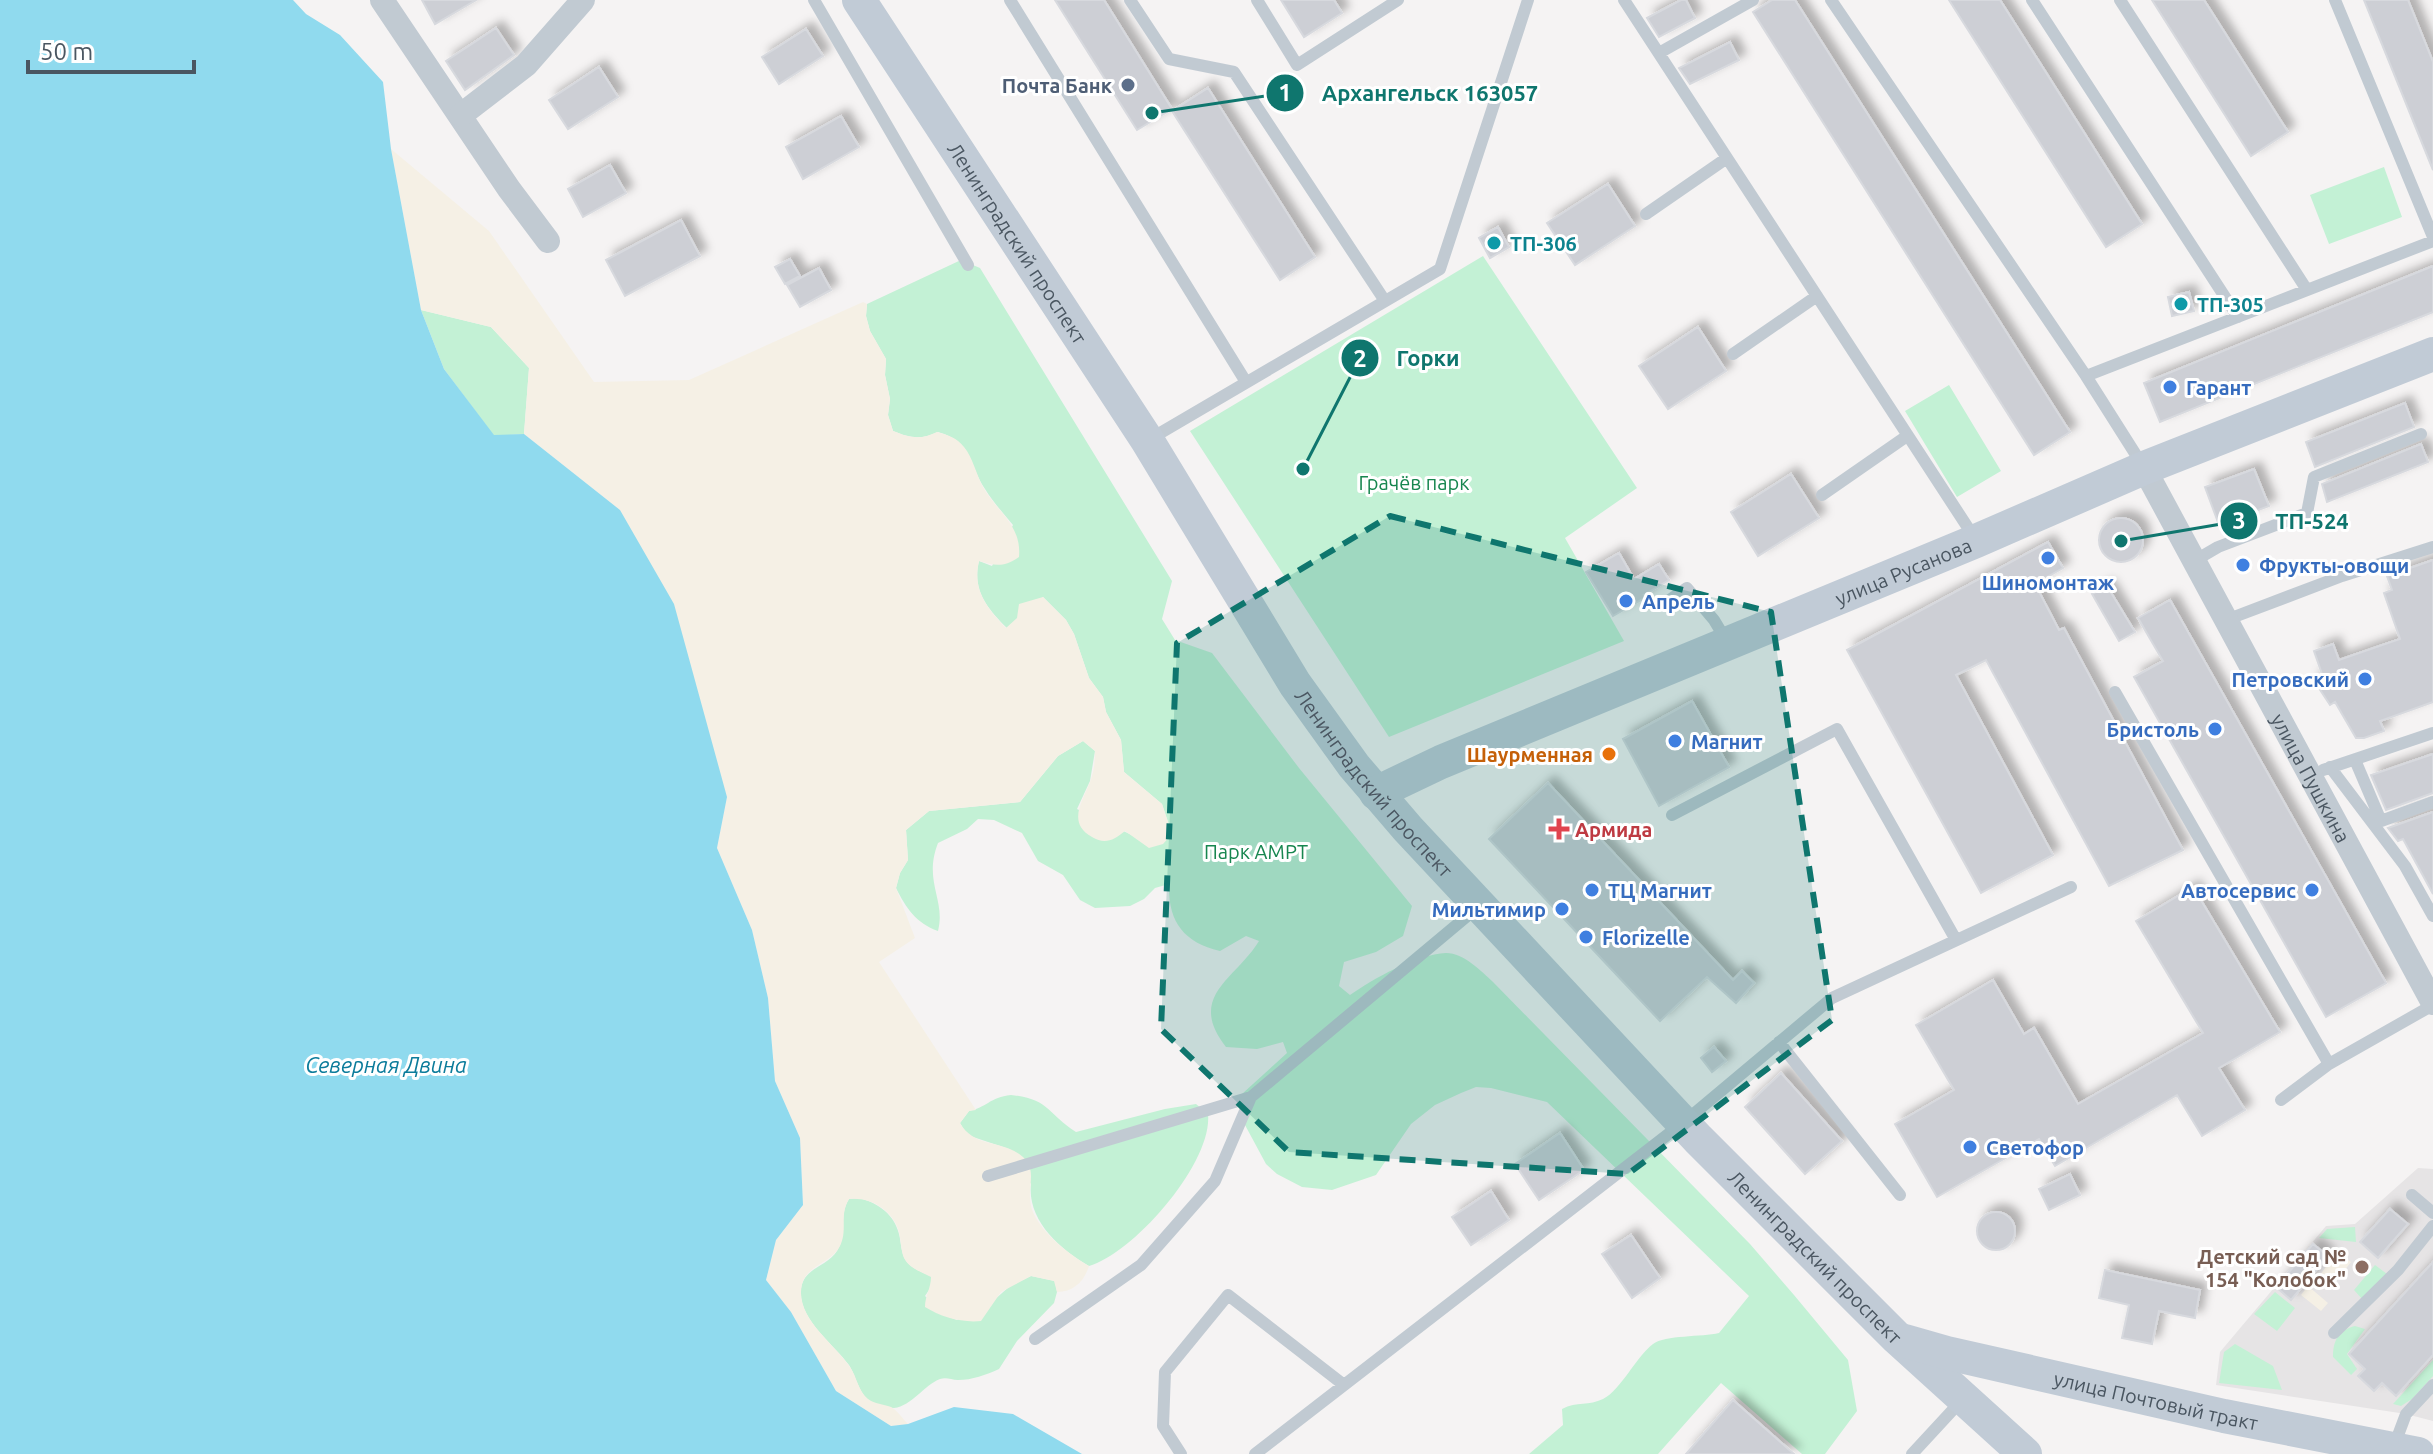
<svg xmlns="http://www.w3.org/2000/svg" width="2433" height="1454" font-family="Ubuntu,sans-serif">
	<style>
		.education { fill: #e6e4e5 }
		.green { fill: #c3f1d5 }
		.sand { fill: #f5f0e5 }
		.water { fill: #90daee }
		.building { fill: #cdcfd5; stroke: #d7d9de; stroke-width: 2; filter: url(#shadow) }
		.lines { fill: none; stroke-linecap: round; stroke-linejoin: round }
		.lane { stroke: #c1cad2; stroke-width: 12 }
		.street { stroke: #c1cad2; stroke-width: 24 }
		.secondary { stroke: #c1cbd6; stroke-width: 34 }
		.marked { fill: #0f766e; fill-opacity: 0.2; stroke: #0f766e; stroke-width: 6; stroke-dasharray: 16 10; stroke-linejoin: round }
		.service-dot { fill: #5c6f8a; stroke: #fff; stroke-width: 3 }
		.culture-dot { fill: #0f9aa8; stroke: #fff; stroke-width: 3 }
		.shop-dot { fill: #3f7fe0; stroke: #fff; stroke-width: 3 }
		.food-dot { fill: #e8710a; stroke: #fff; stroke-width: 3 }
		.health-dot { fill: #e0444e; stroke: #fff; stroke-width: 3 }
		.education-dot { fill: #8d6e63; stroke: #fff; stroke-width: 3 }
		.labels { text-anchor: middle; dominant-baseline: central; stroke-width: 6; stroke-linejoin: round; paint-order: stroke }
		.service-label { font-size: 20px; font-weight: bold; fill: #4e5e75; stroke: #fff; text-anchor: end }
		.street-label { font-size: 20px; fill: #4a5661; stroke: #fff }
		.culture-label { font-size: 20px; font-weight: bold; fill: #0d838f; stroke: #fff; text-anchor: start }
		.shop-label { font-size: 20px; font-weight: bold; fill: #366cbe; stroke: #fff; text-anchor: start }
		.park-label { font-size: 20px; fill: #17864f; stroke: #fff }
		.food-label { font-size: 20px; font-weight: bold; fill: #c56008; stroke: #fff; text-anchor: end }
		.health-label { font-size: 20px; font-weight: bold; fill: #be3a42; stroke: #fff; text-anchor: start }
		.education-label { font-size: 20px; font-weight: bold; fill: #785e54; stroke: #fff; text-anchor: end }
		.water-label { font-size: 22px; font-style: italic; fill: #0c7c9b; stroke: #fff }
		.leader { fill: none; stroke: #0f766e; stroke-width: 3 }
		.callout-dot { fill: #0f766e; stroke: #fff; stroke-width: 3 }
		.mark-label { font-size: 24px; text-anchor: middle; font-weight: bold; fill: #fff }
		.callout-label { font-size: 22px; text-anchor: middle; font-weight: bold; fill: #0f766e; stroke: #fff; stroke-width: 6; stroke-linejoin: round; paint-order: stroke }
	</style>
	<defs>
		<filter id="shadow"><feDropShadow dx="7" dy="-7" stdDeviation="4" flood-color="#0004"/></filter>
	</defs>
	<rect width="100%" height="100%" fill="#f5f3f3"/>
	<path class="education" d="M2418,1168l15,1v252l-27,-7 -190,-29 4,-33 106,-126 29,-2z"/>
	<path class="green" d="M2384,167l18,50 -73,27 -19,-49z
		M1483,256l154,232 -72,50 59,103 -235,96 -199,-306z
		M961,260l19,8 192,313 -10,38 13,21 37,13 87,115 113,138 -9,30 -27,16 -32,10 -5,24 11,9c23,-16 67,-41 96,-42 18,0 35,18 47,29l257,262 44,51 54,65 9,51 -32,43h-23l-81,-71 -63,71h-129l34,-29 -1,-16c15,-8 27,-3 41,-10 18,-9 32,-41 50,-55 12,-9 49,-7 66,-11l30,-37 -202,-194 -56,-14 -15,-1 -15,6 -26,12 -24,19 -35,51 -44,15 -30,-3 -25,-13 -11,-10 -21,-39 -3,-31 45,-41 -4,-11 -26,7 -31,-2c-40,-51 10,-68 33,-106l-13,-5 -26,15c-37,-9 -52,-30 -51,-67l-14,4 -11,11 -14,7 -35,2 -15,-8 -17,-25 -25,-14 -16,-28 -28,-13 -16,-1 -11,10 -29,14c-15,39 8,56 0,88 -22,-8 -32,-23 -42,-43l4,-15 8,-13 -2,-30 23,-19 91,-9 38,-46 25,-15 12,10 -5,30 -13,28 61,29 34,-4 -10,-30 -38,-32 -3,-32 -15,-28 -3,-15 -14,-19 -15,-44 -8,-14 -23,-23 -36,31c-20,-20 -35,-38 -28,-67l13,5 21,-41c-9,-11 -20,-23 -28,-36 -17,-26 -12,-47 -47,-57 -17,8 -28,6 -45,-1l-5,-16 2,-16 -5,-24 1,-16 -16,-28 -4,-15 1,-12z
		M421,310l70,17 38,41 -5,66 -30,2 -50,-67z
		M1949,385l52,86 -44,26 -52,-86z
		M1011,1095c39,4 36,19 65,37l89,-23 31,-5 12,10c5,49 -75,140 -119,152 -30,-17 -62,-46 -58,-82l-22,-35 -42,-14 -7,-12 9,-12c17,-3 21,-14 42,-16z
		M860,1198c19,6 34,16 39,36 2,8 2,18 6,25 5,9 17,13 26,17v11l-6,9 22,20 10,4 36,-19 17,-15 21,-10 24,5 2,11 -3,11 -37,38 -18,28c-13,6 -27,11 -41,11 -7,0 -11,-3 -18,-1 -16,6 -28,27 -46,29 -7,0 -18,-3 -24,-7 -11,-7 -14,-25 -21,-36 -16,-22 -51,-46 -48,-76 3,-22 26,-22 36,-38 11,-17 1,-35 12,-52z
		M2355,1227l1,15 -37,-4 8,-9z
		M2375,1265l12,9 -24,26 -9,-10z
		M2275,1292l20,16 -18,23 -23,-17z
		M2355,1326l10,3 -18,25 10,15 -6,6 -18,-18c0,-17 6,-27 22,-31z
		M2235,1344l38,22 9,24 -63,-7 5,-31z
		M2433,1360v16l-21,23 -11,7 -8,-2z"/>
	<path class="sand" d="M391,149l98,82 105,151 95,-2 174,-78 4,2 -1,12 4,15 16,28 -1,16 5,24 -2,16 5,16c17,7 28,9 44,1 11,3 20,6 27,15 9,11 12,27 19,40 14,25 39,38 36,70 -15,10 -23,9 -40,4 -7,29 8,47 27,67l11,-10 2,-14 24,-7 23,23 8,14 15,44 14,19 3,15 15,28 3,32 38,32 10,30 -9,10 -14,4 -24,-17c-11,9 -20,14 -33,6 -25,-14 -10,-35 -2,-55 4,-10 5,-20 5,-31l-12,-10 -25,15 -38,46 -91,9 -23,19 2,30 -8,13 -4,15 19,50 -36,24 97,148 -7,1 -9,12c15,26 43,16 63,34 13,12 6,26 7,41 0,27 37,55 59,68 -5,16 -16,26 -32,26l-3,-11 -23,-5 -30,16 -20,29c-19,2 -40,-4 -56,-14 0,-11 6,-19 6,-30 -10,-5 -22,-9 -27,-19 -3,-7 -3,-18 -5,-26 -6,-22 -28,-35 -50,-33 -10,16 -1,31 -9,47 -8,17 -33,19 -38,38 -8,33 32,59 48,83 7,10 8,24 18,32 7,5 15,5 23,8 6,3 12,12 17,17l-17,2 -55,-35 -45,-79 -25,-32 10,-40 27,-35 -3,-67 -25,-57 -7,-83 -16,-68 -35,-82 10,-51 -107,-287 -96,-76 5,-66 -38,-41 -70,-17z
		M2337,1252l14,10 -18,23 -13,-10z
		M2308,1286l20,17 -7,8 -20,-16z"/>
	<path class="water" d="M0,0h293l13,14 34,21 43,47 8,67 30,161 23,59 50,66 30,-1 96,76 54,94 53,193 -10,51 35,82 16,68 7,83 25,57 3,67 -27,35 -10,40 25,32 45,79 55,35 17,-2 46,-17 59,7 69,40h-1082z"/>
	<path class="building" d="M422,0h54l-41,24z
		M1055,0h49l68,109 -35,21z
		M1281,0h53l8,13 -38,24z
		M1681,0h5l9,18 -36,19 -12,-19z
		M1772,0h23l275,432 -36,23 -281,-443z
		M1949,0h51l142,224 -36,23z
		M2152,0h52l84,132 -37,24z
		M2364,0h44l25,62v108z
		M496,28l18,27 -49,35 -19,-29z
		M806,29l17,27 -44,28 -17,-27z
		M1730,42l9,18 -49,24 -11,-16z
		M599,67l19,30 -50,32 -19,-29z
		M1208,88l107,169 -35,23 -108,-169z
		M841,116l18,31 -56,32 -17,-32z
		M610,165l16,28 -43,24 -15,-28z
		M1608,184l27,42 -60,39 -28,-42z
		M681,220l19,36 -75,40 -19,-36z
		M1498,227l11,20 -19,11 -11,-20z
		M790,259l10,17 -15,8 -10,-17z
		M2433,266v46l-273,110 -16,-39z
		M819,268l12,22 -31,17 -13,-22z
		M2189,292l5,19 -22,5 -4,-19z
		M1698,327l28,44 -58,38 -29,-43z
		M2405,403l9,24 -99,40 -9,-25z
		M2421,444l7,18 -101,40 -5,-18z
		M2254,469l15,37 -50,19 -14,-38z
		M1791,474l28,44 -61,38 -27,-44z
		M2099 540a22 22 0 1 1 44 0a22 22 0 1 1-44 0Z
		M2048,542l15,26 -28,16 24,46 5,-2 119,222 -74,36 -123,-226 -30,15 97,180 -72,38 -134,-243z
		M1619,553l15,26 25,-15 10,16 -25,15 2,2 -33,19 -27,-44z
		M2433,560v142l-53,19 4,10 -20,7h-8l-21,-36 -5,3 -17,-26 9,-5 -8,-23 19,-7 6,16 61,-21 -16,-46 8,-3 -5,-14z
		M2107,586l28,46 -16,9 -27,-47z
		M2170,600l216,383 -60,34 -192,-340 29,-16 -25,-43z
		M1692,701l37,66 -70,39 -36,-67z
		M2433,754v39l-47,17 -15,-35z
		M1548,783l185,197 9,-9 12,12 -18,20 -29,-26 -47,44 -171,-182z
		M2433,812v82l-30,-55 -5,2 -10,-13z
		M2193,887l87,145 -61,36 26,42 -43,26 -25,-41 -122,71 -16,-27 -102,58 -42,-73 59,-34 -38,-65 77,-45 31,54 10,-6 44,76 125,-71 -67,-112z
		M1714,1047l12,14 -14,11 -11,-14z
		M1781,1073l61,68 -37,33 -60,-67z
		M1560,1133l24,37 -45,30 -24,-36z
		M2070,1174l10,21 -31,15 -10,-21z
		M1491,1191l18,29 -38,25 -19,-28z
		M2390,1209l18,15 -30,34 -18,-16z
		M1977 1231a19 19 0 1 1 38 0a19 19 0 1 1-38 0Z
		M1631,1235l29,43 -28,20 -30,-44z
		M2313,1244l15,12 -37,44 -15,-13z
		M2433,1262v93l-37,41 -14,-13 -8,8 -16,-15 7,-7 -16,-15z
		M2105,1270l95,20 -5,28 -36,-7 -7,33 -30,-6 7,-33 -30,-7z
		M1733,1400l61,54h-108z"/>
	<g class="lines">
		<path class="lane" d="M814,0l154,265
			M1010,0l236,382
			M1130,0l39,59 65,13 151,229
			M1257,0l40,65 101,-65
			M1624,0l350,537
			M1831,0l255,376 57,90
			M2032,0l206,317
			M2120,0l187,290
			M2335,0l98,237
			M1659,53l94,-53
			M1646,214l81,-56
			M1733,354l84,-58
			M2086,376l347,-135
			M1150,439l290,-170 88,-269
			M1822,495l85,-59
			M2194,561l24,-14 89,-34 7,-36 107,-43
			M1661,606l26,-18 27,32 12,20
			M2226,620l116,-44 91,-29
			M2115,692l214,372
			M2355,760l26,61 52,-19
			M2330,767l75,99 28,50
			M2323,770l110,-37
			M1672,815l165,-86 119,211
			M1779,1042l121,153
			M2281,1100l48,-36 104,-59
			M988,1176l263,-79 227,-190
			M2412,1195l21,18
			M2334,1333l64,-63 35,-44
			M1035,1339l106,-74 74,-84 36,-84
			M2394,1446l12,-32 27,-29
			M1181,1454l-18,-28 2,-54 63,-77 116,90
			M1255,1454l429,-332 148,-124 239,-111
			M1912,1454l49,-53"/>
		<g class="street">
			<path d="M382,0l127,189 39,52"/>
			<path d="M461,115l65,-50 57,-65"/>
			<path id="s1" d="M2144,468l289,535"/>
		</g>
		<g class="secondary">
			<path id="s2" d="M859,0l288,440 148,244 59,82 54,63 290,310 199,199 128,116"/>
			<path id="s3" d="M1376,793l65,-31 535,-221 168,-73 289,-114"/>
			<path id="s4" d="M1905,1341l42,12 277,63 194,38"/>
		</g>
	</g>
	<path class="marked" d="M1390,516l381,96 61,408 -204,154 -339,-22 -128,-123 16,-386z"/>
	<circle class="service-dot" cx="1128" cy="85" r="8"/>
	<g class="culture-dot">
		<circle cx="1494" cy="243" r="8"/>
		<circle cx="2181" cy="304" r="8"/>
	</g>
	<g class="shop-dot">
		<circle cx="2170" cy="387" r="8"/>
		<circle cx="2048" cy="558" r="8"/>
		<circle cx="2243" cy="565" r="8"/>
		<circle cx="1626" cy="601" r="8"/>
		<circle cx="2365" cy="679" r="8"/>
		<circle cx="2215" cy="729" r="8"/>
		<circle cx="1675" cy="741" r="8"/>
		<circle cx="1592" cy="890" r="8"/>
		<circle cx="2312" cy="890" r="8"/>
		<circle cx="1562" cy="909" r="8"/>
		<circle cx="1586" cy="937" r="8"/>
		<circle cx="1970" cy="1147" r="8"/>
	</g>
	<circle class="food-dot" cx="1609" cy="754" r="8"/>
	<path class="health-dot" d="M1555 817h8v8h8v8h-8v8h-8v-8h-8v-8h8z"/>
	<circle class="education-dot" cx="2362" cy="1267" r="8"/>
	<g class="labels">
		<g class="service-label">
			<text x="1112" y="85">Почта Банк</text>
		</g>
		<g class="street-label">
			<text stroke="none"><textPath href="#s2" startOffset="290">Ленинградский проспект</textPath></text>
			<text stroke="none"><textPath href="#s3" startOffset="572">улица Русанова</textPath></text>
			<text stroke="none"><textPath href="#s1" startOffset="352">улица Пушкина</textPath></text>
			<text stroke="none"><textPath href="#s2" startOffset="938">Ленинградский проспект</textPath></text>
			<text stroke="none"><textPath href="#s2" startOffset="1586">Ленинградский проспект</textPath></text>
			<text stroke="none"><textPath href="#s4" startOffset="258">улица Почтовый тракт</textPath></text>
		</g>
		<g class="culture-label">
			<text x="1510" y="243">ТП-306</text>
			<text x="2197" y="304">ТП-305</text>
		</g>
		<g class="shop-label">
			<text x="2186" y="387">Гарант</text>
			<text x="2259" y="565">Фрукты-овощи</text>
			<text x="2048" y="582" text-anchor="middle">Шиномонтаж</text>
			<text x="1642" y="601">Апрель</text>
			<text x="2349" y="679" text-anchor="end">Петровский</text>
			<text x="2199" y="729" text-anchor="end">Бристоль</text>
			<text x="1691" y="741">Магнит</text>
			<text x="1608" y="890">ТЦ Магнит</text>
			<text x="2296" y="890" text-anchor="end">Автосервис</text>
			<text x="1546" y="909" text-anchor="end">Мильтимир</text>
			<text x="1602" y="937">Florizelle</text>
			<text x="1986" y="1147">Светофор</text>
		</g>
		<g class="park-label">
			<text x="1414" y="482">Грачёв парк</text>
			<text x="1256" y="851">Парк АМРТ</text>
		</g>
		<g class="food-label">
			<text x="1593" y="754">Шаурменная</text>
		</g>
		<g class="health-label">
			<text x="1575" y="829">Армида</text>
		</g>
		<g class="education-label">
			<text x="2346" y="1256">Детский сад №<tspan x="2346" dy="23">154 "Колобок"</tspan></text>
		</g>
		<g class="water-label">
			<text x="386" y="1064">Северная Двина</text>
		</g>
	</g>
	<path class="leader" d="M1152 113L1285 93M1303 469L1360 358M2121 541L2239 521"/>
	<g class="callout-dot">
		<circle cx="1152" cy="113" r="8"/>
		<circle cx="1303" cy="469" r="8"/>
		<circle cx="2121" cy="541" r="8"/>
		<circle cx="1285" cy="93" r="20"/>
		<circle cx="1360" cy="358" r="20"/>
		<circle cx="2239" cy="521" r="20"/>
	</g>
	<g class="mark-label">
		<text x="1285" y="101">1</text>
		<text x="1360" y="367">2</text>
		<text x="2239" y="529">3</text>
	</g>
	<g class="callout-label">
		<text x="1430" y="101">Архангельск 163057</text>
		<text x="1428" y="366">Горки</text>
		<text x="2312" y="529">ТП-524</text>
	</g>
	<path d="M28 60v12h166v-12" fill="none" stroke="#4a5661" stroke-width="4"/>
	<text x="40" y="60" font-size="24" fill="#4a5661" stroke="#ffffff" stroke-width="6" paint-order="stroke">50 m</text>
</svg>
